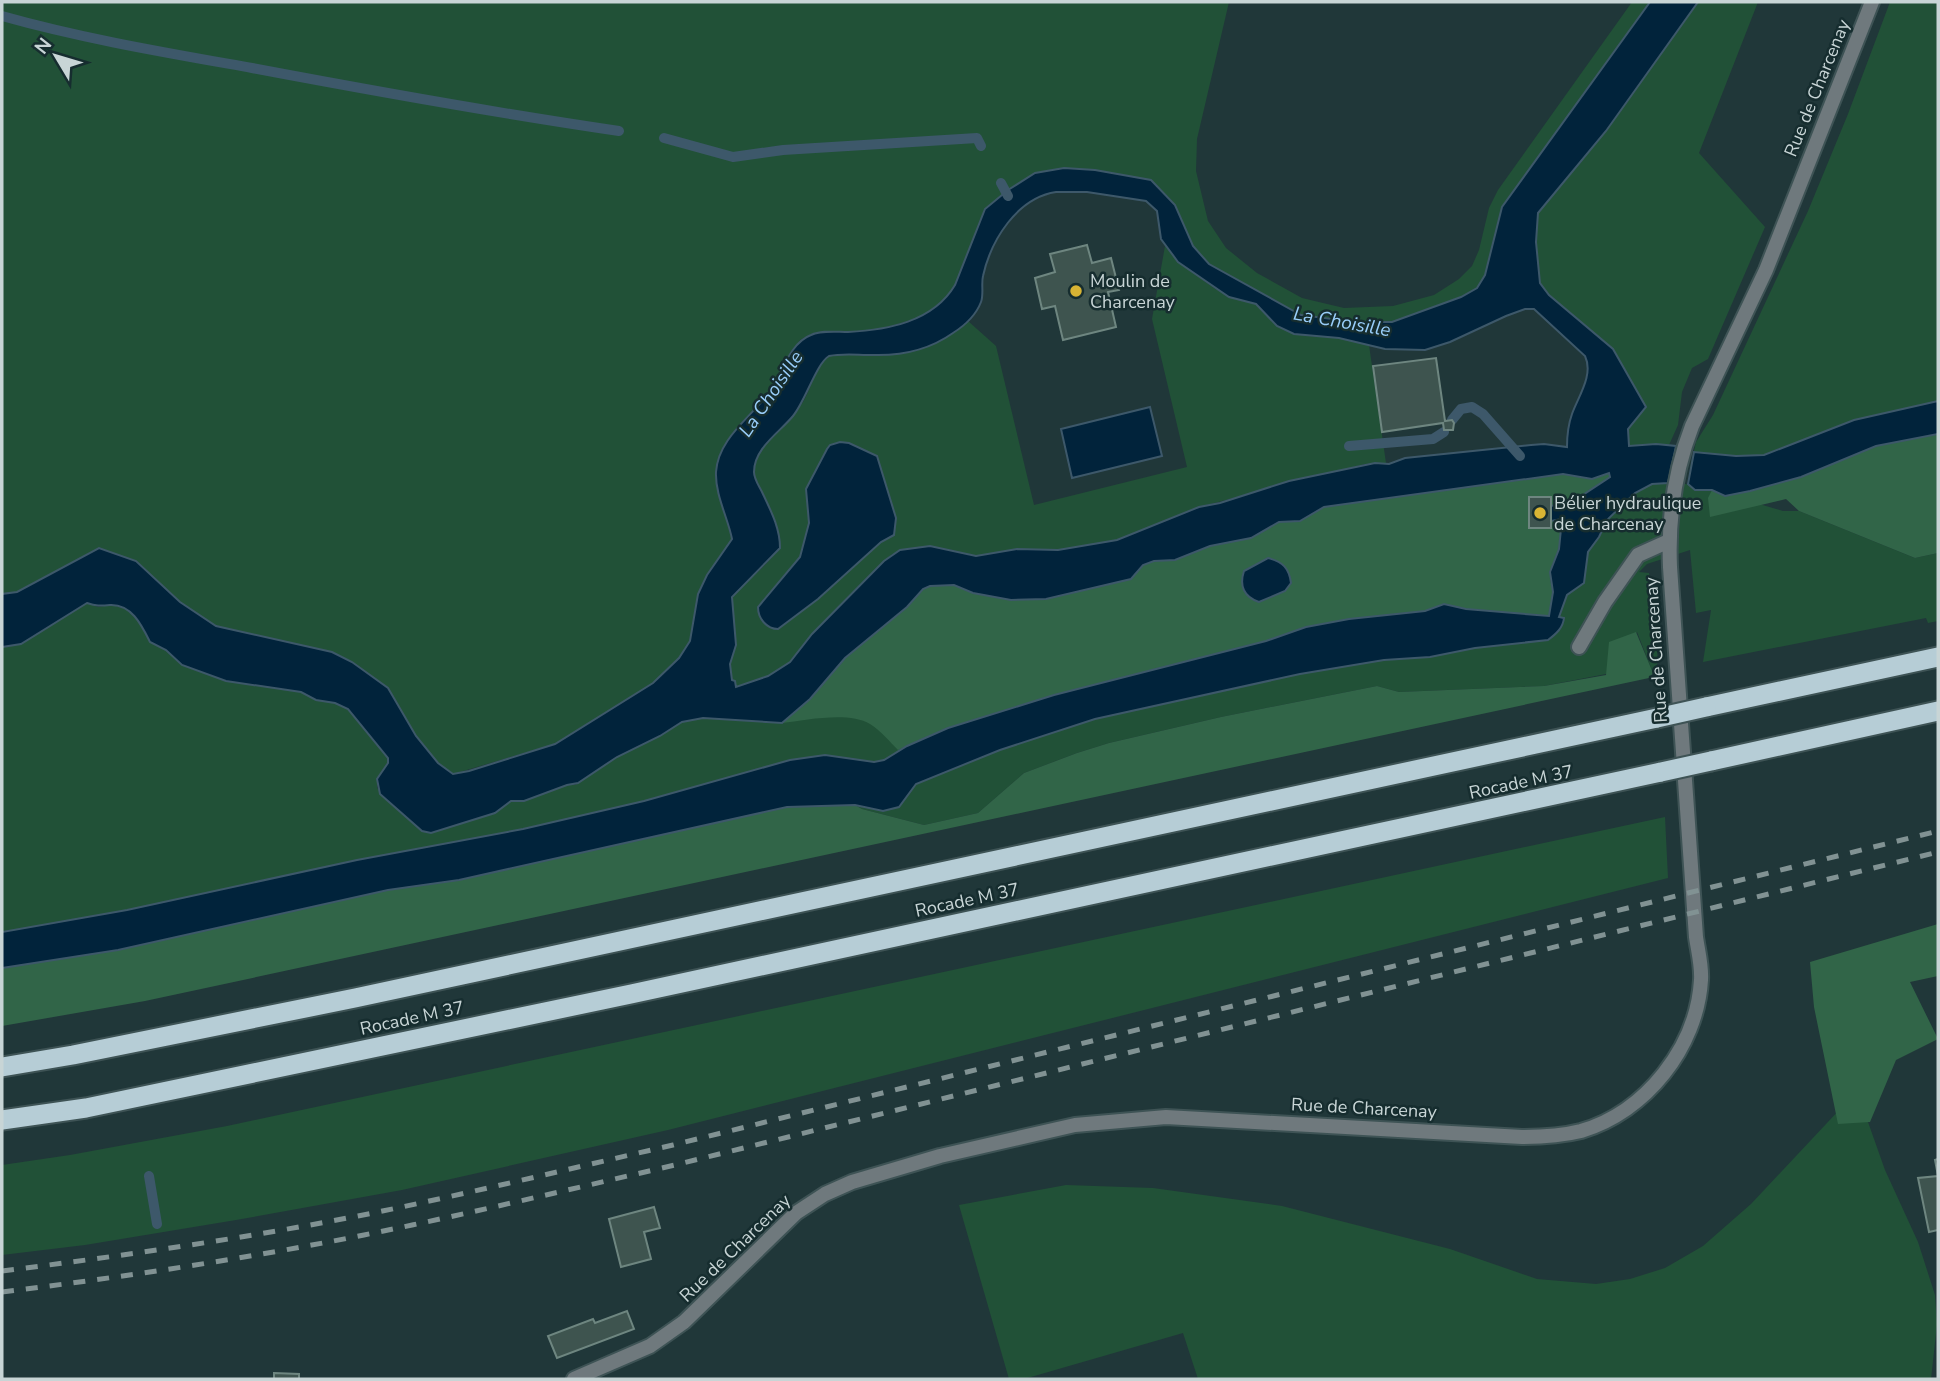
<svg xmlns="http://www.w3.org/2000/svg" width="1940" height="1381" font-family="'Nunito Sans',sans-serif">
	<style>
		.green { fill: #215137 }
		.forest { fill: #316548 }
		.water { fill: #01233b; stroke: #3d586a; stroke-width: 2; fill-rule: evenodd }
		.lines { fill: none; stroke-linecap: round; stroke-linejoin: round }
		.stream { stroke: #3d586a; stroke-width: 10 }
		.building { fill: #3e544f; stroke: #6e8680; stroke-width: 2 }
		.minor-casing { stroke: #3e5355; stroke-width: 18 }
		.trunk-casing { stroke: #3e5355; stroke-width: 23 }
		.minor { stroke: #6f797d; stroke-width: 14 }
		.trunk { stroke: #b6cdd6; stroke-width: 19 }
		.rail { stroke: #819293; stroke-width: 5; stroke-dasharray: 12 12; stroke-linecap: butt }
		.trunk-bridge-casing { stroke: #3e5355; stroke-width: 23; stroke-linecap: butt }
		.trunk-bridge { stroke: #b6cdd6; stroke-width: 19 }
		.poi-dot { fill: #d8b434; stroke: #162d2f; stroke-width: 2.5 }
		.labels { text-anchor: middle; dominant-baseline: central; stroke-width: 5; stroke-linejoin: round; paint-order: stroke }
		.street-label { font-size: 18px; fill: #c8d5d6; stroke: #162d2f }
		.poi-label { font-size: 18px; fill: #c8d5d6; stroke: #162d2f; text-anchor: start }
		.water-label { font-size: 19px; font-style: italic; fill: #99cefa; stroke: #162d2f }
	</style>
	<rect width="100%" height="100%" fill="#203739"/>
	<path class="green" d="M2,2h1227l-32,137 -1,32 12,50 18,27 31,25 45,25 42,10 49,-2 41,-11 25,-16 13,-13 7,-16 10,-42 9,-18 134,-188h18l-148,205 -17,68 -8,13 -16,9 -69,25h-36l-55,-7 -63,-33 -29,-18 -16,-18 -18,-41 -24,-25 -56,-10 -110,39 -30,76 -5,9 -15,13 -14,10 -43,13 -65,3 -13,7 -32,53 -36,41 -13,60 13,45 -25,36 -9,19 -8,47 -11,17 -26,25 -98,61 -102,30 -15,-11 -22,-27 -28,-48 -36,-26 -20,-10 -116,-26 -36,-24 -44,-40 -37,-14 -82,44 -15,2z
		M1698,2h60l-59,151 66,74 -57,132 -16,9 -10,24 -4,33 -9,20 -40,1 -1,-17 18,-23 -33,-57 -64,-54 -9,-12 -4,-41 2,-29 68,-82z
		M1890,2h48v446l-248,20 6,-26 17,-27 95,-204 40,-97z
		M1165,246l13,16 36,26 20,11 22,5 21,22 8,4 23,6 31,2 30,7 17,118 -21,1 -166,43 -82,33 -59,10 -41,-1 -41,7 -34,-8 -50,6 -80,80 -22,28 -22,14 -32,11 -4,-7 -2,-16 6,-19 -4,-48 3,-5c46,-42 56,-39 27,-101 -5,-9 -9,-15 -7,-25 5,-25 34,-44 48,-64 9,-14 12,-37 26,-46 15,-3 29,-1 44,-1 37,0 67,-10 95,-34l28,25 38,159 153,-38 -35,-148z
		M1610,472l88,14 85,25h16l116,47 23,-5v68l-10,2 -2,-5 -223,44 8,-52 -15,3 -6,-63 -43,14 -8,8 10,1 9,89 -5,11 -16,-41 -31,42 -62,12 -145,6 -22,-6 -156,31 -112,26 -32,10 -53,20 -46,40 -54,12 -62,-16 -7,-4 -853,178v-336l19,-3 66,-41 11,4 14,-2 14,4 17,16 5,14 18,11 16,15 18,7 42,10 59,10 15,8 19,3 13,6 40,49c0,11 -11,14 -11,30l45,43 9,2 64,-20 16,-12h13l43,-16h8l42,-28 43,-21 22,-14 21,-4 79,5 63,-65 62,-51z
		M1665,817l3,61 -1000,252 -266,60 -166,30 -151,25 -83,10v-90l68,-10 157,-29z
		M1857,1091l28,79 33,72 17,53 2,29 -6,55h-733l-15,-46 -159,46h-15l-50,-174 107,-20 87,3 129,18 168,43 87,30 59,5 34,-5 35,-11 38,-22 48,-42z"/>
	<path class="forest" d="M1938,434v119l-23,5 -116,-47 -13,-12 -76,18 -2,-19 4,-8 13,6 25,-5 51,-14 75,-31z
		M1610,472v5l-35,23 -24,6 -1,-9h-21v31h21l1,-7 11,-3 -3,31 -6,14 -3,17 3,11 -4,25 -83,-7 -22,-5 -19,7 -76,8 -43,8 -40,14 -212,54 -106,33 -50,22c-8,-8 -18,-20 -28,-26 -21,-13 -64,-4 -88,-1l28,-24 35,-41 62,-51 16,-18 7,-3 24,-1 19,8 38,7 35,-1 85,-20 12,-14 11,-4h15l41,-15 41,-8 28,-16 21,-1 24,-14 239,-33 29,5z
		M1636,632l17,41 -4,5 -1504,323 -143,25v-58l116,-18 270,-60 71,-10 328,-73 68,-2 7,4 62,16 54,-12 46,-40 53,-20 32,-10 112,-26 156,-31 22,6 145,-6 62,-11 3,-33z
		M1938,924v52l-28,6 28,57 -42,21 -26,62 -32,2 -24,-117 -4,-45z"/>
	<path class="water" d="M1650,2h48l-92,129 -68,82 -2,29 4,41 9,12 64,54 33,58 -18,22 1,17 27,-2 20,2 -8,37 -16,1 -17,9 -28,27 -8,17 -11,15 -4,31 -17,12 -8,22 5,1c-1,10 -8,16 -16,22l-73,8 -45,9 -46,3 -84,14 -205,45 -95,31 -84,34 -17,23 -16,4 -28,-6 -68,2 -328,73 -71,10 -270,60 -116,18v-36l125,-22 230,-50 166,-31 121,-28 146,-41 35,-5 49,7 10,-2 23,-14 41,-18 106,-33 212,-54 40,-14 43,-8 76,-8 19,-7 22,5 83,7 4,-24 -3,-20 9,-23 3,-30 -11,2v-15l24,-6 35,-23 -1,-4 -17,6 -29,-5 -239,33 -24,14 -21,1 -28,16 -41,8 -35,14 -21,1 -11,4 -12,14 -85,20 -35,1 -38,-7 -19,-8 -24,1 -7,3 -16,18 -62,51 -35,41 -28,24 -79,-5 -21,4 -22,14 -43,21 -39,26 -11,2 -43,16h-13l-16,12 -64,20 -9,-2 -42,-37 -3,-15 11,-16v-5l-40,-49 -13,-6 -19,-3 -15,-8 -75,-11 -44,-16 -16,-15 -16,-8c-8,-16 -18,-38 -40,-37 -10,1 -14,1 -23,-2l-66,41 -19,3v-53l15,-2 82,-44 37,13 44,41 36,24 116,26 20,10 36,26 28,48 22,27 15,11 16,-3 86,-27 98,-61 26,-25 11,-17 8,-47 9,-19 25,-36c-4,-21 -17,-44 -16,-67 2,-33 34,-54 52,-78 13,-18 21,-51 43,-59 10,-5 25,-3 37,-3 39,-2 85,-10 107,-47l30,-76 23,-19 27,-17 29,-5 31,2 56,10 24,25 18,41 16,18 92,51 55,7h36l69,-25 16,-9 8,-13 17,-68zM1056,192h31l59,9 11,10 4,28 17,23 51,35 27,7 21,22 17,8 45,4 46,11 40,1 25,-8 56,-26 19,-7h9l51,47c9,19 -7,41 -13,58 -4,11 -5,22 -5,33l-23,-3 -13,1 -126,13 -16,6 -14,-1 -86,18 -69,22 -21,4 -82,33 -59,10 -41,-1 -41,7 -46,-10 -30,4 -16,11 -72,73 -22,28 -22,14 -32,11 -1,-6 -3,-1 -2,-16 6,-19 -4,-48 48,-49c0,-20 -9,-37 -18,-56 -3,-6 -8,-13 -8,-20 0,-24 26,-40 39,-56 13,-16 23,-52 36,-60 14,-3 28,-1 43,-1 28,1 57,-5 81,-22 11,-7 23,-18 28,-31 3,-8 0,-18 2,-26 8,-36 34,-78 73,-84z
		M1938,401v33l-62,12 -75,31 -51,14 -25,5 -13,-6h-17l-7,-6 6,-32 42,4 28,-1 90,-35z
		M1150,407l12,49 -90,22 -11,-49z
		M840,442l9,1 28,13 19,62 -2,17 -13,7 -63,57 -40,30c-11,0 -20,-10 -20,-22l42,-50 9,-34 -3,-34 21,-40 3,-4z
		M1268,558c15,4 21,10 23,25l-6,8 -26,11c-15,-5 -20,-16 -15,-31z"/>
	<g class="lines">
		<path class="stream" d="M2,16c82,23 166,37 250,52 122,23 244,45 367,63
			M664,138l69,19 50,-7 194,-12 4,8
			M1001,183l7,13
			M1452,420l9,-11 11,-2 11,7 37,42
			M1349,446l84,-7 11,-7
			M149,1176l8,48"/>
	</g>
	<path class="building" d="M1087,245l5,18 19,-5 8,32 -11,2 8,35 -53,13 -8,-34 -13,3 -7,-31 20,-6 -5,-18z
		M1436,358l9,63 7,-1 2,3 -1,7h-9l-1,-7 -61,9 -9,-66z
		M1529,497h22v31h-22z
		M1938,1159v71l-9,2 -11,-54 20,-2 -3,-16z
		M654,1207l6,21 -16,4 7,27 -30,8 -12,-48z
		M627,1311l7,18 -77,29 -9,-22 45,-17 2,4z
		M274,1373l25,1v5h-25z"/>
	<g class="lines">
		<g class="minor-casing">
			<path id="minor" d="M1579,647l26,-45 33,-47 31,-14
				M574,1379l76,-33 34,-24 112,-109 29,-19 27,-12 88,-26 135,-31 91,-8 356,20c20,0 39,-1 59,-6 65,-19 116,-84 120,-151 1,-14 -3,-29 -5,-43l-26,-370c-2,-47 5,-97 22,-141l74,-156 106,-268"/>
		</g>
		<g class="trunk-casing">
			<path id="trunk" d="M1706,707l232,-50
				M1711,761l227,-50
				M2,1067l71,-12 282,-57 1302,-280
				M2,1120l84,-12 545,-114 1030,-222"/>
		</g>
		<use href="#minor" class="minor"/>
		<use href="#trunk" class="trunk"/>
		<path class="rail" d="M2,1271c119,-15 238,-32 356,-55 105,-21 210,-47 315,-71l1265,-314
			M2,1292c121,-15 242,-33 362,-57 104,-21 207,-46 311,-70l1263,-313"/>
		<g class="trunk-bridge-casing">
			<path id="trunk-bridge" d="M1657,718l49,-11
				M1661,772l50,-11"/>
		</g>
		<use href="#trunk-bridge" class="trunk-bridge"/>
	</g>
	<g class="poi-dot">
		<circle cx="1076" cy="291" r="7"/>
		<circle cx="1540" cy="513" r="7"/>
	</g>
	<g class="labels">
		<g class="street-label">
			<text transform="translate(1817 88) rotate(-68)">Rue de Charcenay</text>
			<text transform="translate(1656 650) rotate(-94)">Rue de Charcenay</text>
			<text transform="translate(1521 782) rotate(-12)">Rocade M 37</text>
			<text transform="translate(967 900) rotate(-12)">Rocade M 37</text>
			<text transform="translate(412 1018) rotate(-12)">Rocade M 37</text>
			<text transform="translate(1364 1108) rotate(3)">Rue de Charcenay</text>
			<text transform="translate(735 1248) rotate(-44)">Rue de Charcenay</text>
		</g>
		<g class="poi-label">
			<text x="1090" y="281">Moulin de<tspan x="1090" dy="21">Charcenay</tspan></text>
			<text x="1554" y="503">Bélier hydraulique<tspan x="1554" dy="21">de Charcenay</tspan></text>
		</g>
		<g class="water-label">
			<text transform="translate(1342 322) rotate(10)">La Choisille</text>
			<text transform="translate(771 394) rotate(-56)">La Choisille</text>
		</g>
	</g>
	<rect width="1940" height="1381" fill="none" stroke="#c8d5d6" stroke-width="7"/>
	<g transform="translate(56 56) rotate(308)" stroke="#162d2f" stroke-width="5" paint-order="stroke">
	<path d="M0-5L12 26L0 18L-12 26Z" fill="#c8d5d6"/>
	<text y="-10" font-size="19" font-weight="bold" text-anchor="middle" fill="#c8d5d6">N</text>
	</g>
</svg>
